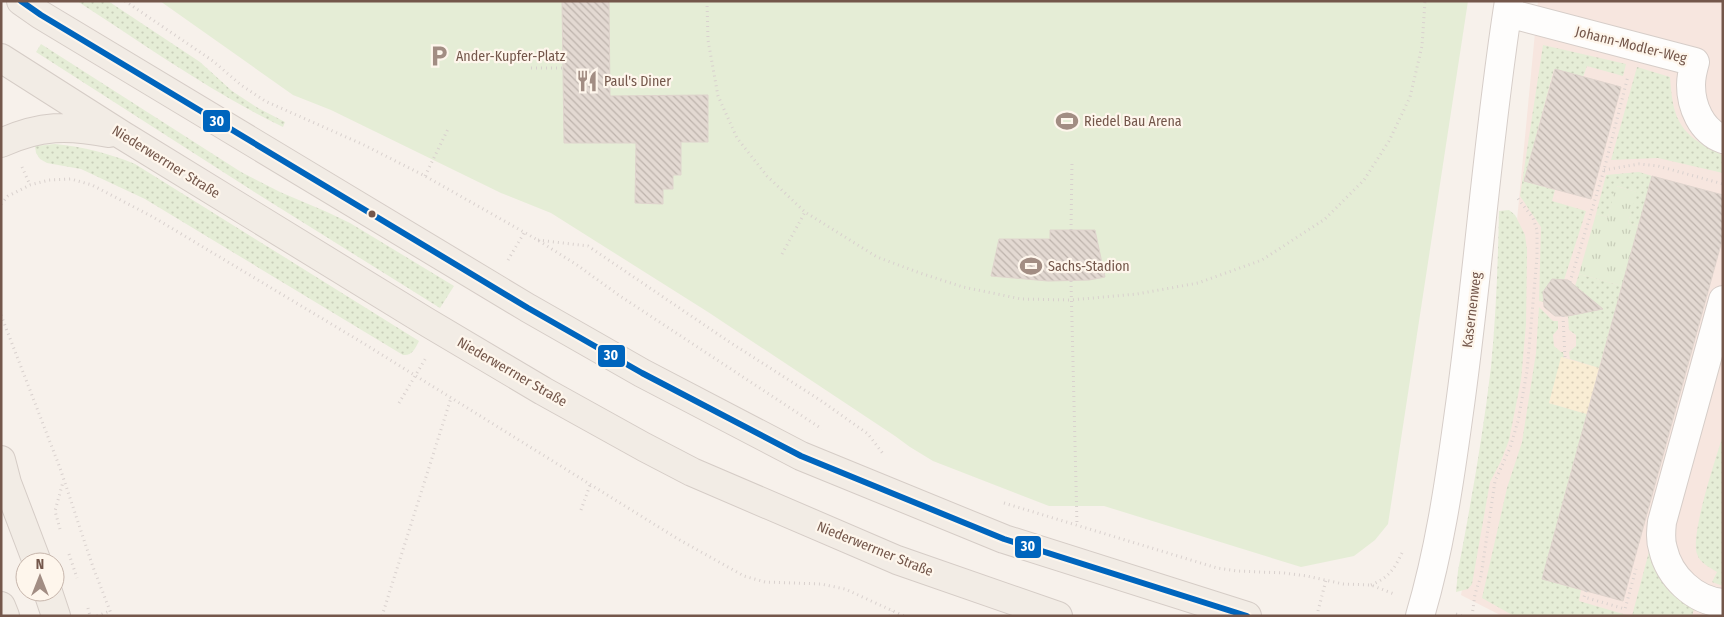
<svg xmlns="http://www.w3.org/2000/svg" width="1724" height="617" font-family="'Fira Sans Condensed',sans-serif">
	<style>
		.commercial { fill: #f7e6df }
		.grass { fill: url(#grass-dots) }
		.sand { fill: url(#sand-dots) }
		.park { fill: url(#park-tufts) }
		.pitch { fill: #e5edd6 }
		.building { fill: url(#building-back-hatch); stroke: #dfd4cd }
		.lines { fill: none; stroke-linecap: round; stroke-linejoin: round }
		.minor-casing { stroke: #d6cdc8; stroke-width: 30 }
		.major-casing { stroke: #d5ccc6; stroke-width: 30 }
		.path { stroke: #d9d1ce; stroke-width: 3; stroke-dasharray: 1 4; stroke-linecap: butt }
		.minor { stroke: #fefdfc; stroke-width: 28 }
		.major { stroke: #f2ece5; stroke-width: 28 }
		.bus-1-casing { stroke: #fef6ec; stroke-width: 10 }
		.bus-1 { stroke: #0065bd; stroke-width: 6 }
		.bus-dot { fill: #74574b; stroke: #fef6ec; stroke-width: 2 }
		.labels { text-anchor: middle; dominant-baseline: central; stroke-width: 4.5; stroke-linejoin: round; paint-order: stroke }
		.street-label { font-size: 14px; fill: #74574b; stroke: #fef6ec }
		.poi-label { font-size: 14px; fill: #74574b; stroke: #fef6ec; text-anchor: start }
		.line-badge { stroke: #fef6ec; stroke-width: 2 }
		.badge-label { font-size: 14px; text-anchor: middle; font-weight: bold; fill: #fff }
	</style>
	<defs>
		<pattern id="grass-dots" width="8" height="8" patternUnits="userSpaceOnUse" patternTransform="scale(1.25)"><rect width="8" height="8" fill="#e5edd6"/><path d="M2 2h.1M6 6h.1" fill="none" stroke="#c8cdb9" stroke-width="1.8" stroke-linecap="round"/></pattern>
		<pattern id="sand-dots" width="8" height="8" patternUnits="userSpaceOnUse" patternTransform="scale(1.25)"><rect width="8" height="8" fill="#f9edd4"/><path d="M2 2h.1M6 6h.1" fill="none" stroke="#d9cdb8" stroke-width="1.8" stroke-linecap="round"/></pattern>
		<pattern id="park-tufts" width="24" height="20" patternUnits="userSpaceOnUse" patternTransform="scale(1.25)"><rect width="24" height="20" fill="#e5edd6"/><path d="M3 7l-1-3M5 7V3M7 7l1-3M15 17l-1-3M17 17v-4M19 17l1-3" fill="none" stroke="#c8cdb9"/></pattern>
		<pattern id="building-back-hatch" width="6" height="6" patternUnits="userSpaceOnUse" patternTransform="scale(1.25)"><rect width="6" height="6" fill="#e3d9d2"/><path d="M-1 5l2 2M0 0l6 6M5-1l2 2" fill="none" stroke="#bdb3ac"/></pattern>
	</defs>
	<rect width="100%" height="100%" fill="#f7f1eb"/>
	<path class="commercial" d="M1538,1h185v615h-221l-41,-21 41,-218z"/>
	<path class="grass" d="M77,1h31l92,61 32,29 26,17 27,14 -2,5c-72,-35 -138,-82 -206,-126z
		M41,44l200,128 39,20 47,20 23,11 104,63 -14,22 -184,-115 -220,-141z
		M1543,45l83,19 -3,12 -36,-10 -4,11 -29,-8 -30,112 31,9 -3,11 34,10 -22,69h-12l-9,12 1,10 -5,-1 2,-74 -21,-31z
		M1637,67l33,10c2,27 4,49 29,65 7,5 16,8 24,14v17l-65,-15 -47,2z
		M55,144c29,3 53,9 80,20l284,177c-4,8 -7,15 -16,14l-258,-156 -64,-30 -34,-6 -7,-4 -4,-6 -1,-7z
		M1639,172l13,4 -13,50 -11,-3 8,-31 -19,-6 -9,31 -12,-3 10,-39z
		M1509,210l6,5 10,20 2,15 -1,74 -5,56 -12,60 -8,21 -11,21 -18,102 -4,5 -12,3 2,-21c13,-68 25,-136 33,-204 5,-52 7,-104 8,-156z
		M1579,274l43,12 -23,82 -29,-9 -1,-7 7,-6v-11l-7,-5 -1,-14h3l8,-12v-15l-4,-3z
		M1539,307l14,14h5v8l-5,6 1,11 7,6h2l1,6 -2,-1 -13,46 38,11 -45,165 39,11 -2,11 51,15h-116l-32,-18 25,-110 15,-46 14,-89z
		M1723,435v151l-11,-4 5,-10c-8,-5 -17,-9 -20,-18 -7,-19 19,-96 26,-119z
		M1651,544l32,58 11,7 -2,7h-60z"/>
	<path class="sand" d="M1561,357l38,11 -12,46 -38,-11z"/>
	<path class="park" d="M1616,186l21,6 -9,31 11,3 -17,60 -43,-12 17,-60 12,3z"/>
	<path class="pitch" d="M160,1h1308l-80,523 -13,16 -21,16 -53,11 -197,-61h-55l-116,-45 -23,-14 -15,-11 -187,-124 -157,-99 -50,-20 -170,-83 -38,-15z"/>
	<path class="building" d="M562,1h47l1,95 98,-1v47h-27v33h-8v14h-10v15l-28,-1 1,-60h-72z
		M1555,69l66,18 -30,112 -67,-18z
		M1652,176l71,19v42l-100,364 -81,-22z
		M1050,230h45l10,47 -16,3 -41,1 -57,-5 8,-37h51z
		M1552,279l16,1 35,29 -35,7h-13l-11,-9 -1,-15z"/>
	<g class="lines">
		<g class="minor-casing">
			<path id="minor" d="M1508,13l187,49c-2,7 -4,15 -4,23 0,21 10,46 32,54
				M1723,300l-61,222c-1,9 -2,18 1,27 6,27 31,52 60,54
				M1420,616c19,-64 29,-131 38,-197 20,-139 29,-279 51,-418"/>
		</g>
		<g class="major-casing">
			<path id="major" d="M21,1l20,14 487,293 114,65 159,83 203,83 243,77
				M1,58l121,77 303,186 118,70 101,56 48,25 205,88 161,56
				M1,143c39,-18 67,-18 108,-10
				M1,460l6,23 30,79
				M48,592l8,24
				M1,606l4,10"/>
		</g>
		<path class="path" d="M125,1l88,60 28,24 24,16 99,44 61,31 111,63 41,26 43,31 202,133
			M530,1v2
			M707,1l1,39 10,56 19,42 30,38 38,36 72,45 43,16 43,14 58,12 50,1 66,-6 61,-11 64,-23 63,-41 39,-39 25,-39 21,-44 12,-51 3,-45
			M531,68h32
			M22,167l8,18
			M1604,170l35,-6 19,2 65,18
			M425,176l23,-47
			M1,204l7,-8 22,-11 19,-5 22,-1 21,6 61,32 210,126 315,196 66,37 21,6 56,2 24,5 59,27
			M1071,230l1,-69
			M538,240l50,6 140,95 92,59 48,34 16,21
			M782,254l23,-42
			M508,260l16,-27
			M1071,281l6,244
			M1570,282l34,-112 24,-94
			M1,315l59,153 33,99 19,49
			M1563,316l2,42
			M399,403l28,-47
			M1004,503l213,65 20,3 47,2 23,3 36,8 28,1 23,9
			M581,510l9,-25
			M60,529l-5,-18 8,-29
			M69,554l8,24
			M1371,585c19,-8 23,-16 32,-34
			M1586,591l-2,6 41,12 11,-40
			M88,608l2,8
			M1318,611l8,-31
			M1456,614l6,2
			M97,616l13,-5
			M382,616l69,-218
			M890,616l2,-5
			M1472,616l3,-22 6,-18 14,-95 15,-33 8,-27 9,-50 10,-114v-27l-4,-12 -17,-22"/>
		<use href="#minor" class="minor"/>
		<use href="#major" class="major"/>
		<g class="bus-1-casing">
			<path id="bus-1" d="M21,1l20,14 487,293 114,65 159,83 203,83 243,77"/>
		</g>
		<use href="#bus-1" class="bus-1"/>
	</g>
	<defs>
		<g id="parking-bare" transform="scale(1.725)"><path d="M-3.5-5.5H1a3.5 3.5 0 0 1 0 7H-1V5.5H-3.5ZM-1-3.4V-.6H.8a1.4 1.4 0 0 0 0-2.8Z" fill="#a28d83" stroke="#fef6ec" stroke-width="2.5" paint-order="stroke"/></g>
		<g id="restaurant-bare" transform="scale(1.725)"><path d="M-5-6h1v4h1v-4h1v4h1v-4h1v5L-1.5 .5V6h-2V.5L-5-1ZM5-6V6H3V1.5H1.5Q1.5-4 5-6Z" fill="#a28d83" stroke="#fef6ec" stroke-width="2.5" paint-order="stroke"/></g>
		<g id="stadium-bare" transform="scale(1.725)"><path d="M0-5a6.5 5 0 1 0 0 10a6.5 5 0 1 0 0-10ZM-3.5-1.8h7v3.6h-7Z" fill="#a28d83" stroke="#fef6ec" stroke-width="2.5" paint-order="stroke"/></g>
	</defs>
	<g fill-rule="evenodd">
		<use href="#parking-bare" x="439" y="56"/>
		<use href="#restaurant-bare" x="587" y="81"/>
		<use href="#stadium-bare" x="1067" y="121"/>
		<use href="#stadium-bare" x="1031" y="266"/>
	</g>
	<circle class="bus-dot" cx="372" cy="214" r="4.5"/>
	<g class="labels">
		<g class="street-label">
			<text transform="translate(1631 45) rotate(14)">Johann-Modler-Weg</text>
			<text transform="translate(166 162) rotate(32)">Niederwerrner Straße</text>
			<text transform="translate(1472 310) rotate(-83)">Kasernenweg</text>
			<text transform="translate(512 372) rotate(30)">Niederwerrner Straße</text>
			<text transform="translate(875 549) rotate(22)">Niederwerrner Straße</text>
		</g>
		<g class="poi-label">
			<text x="456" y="56">Ander-Kupfer-Platz</text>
			<text x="604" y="81">Paul's Diner</text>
			<text x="1084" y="121">Riedel Bau Arena</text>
			<text x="1048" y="266">Sachs-Stadion</text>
		</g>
	</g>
	<g class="line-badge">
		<rect x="202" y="109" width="29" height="24" rx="5" fill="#0065bd"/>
		<rect x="597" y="344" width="29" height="24" rx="5" fill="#0065bd"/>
		<rect x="1014" y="535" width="28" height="24" rx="5" fill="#0065bd"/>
	</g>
	<g class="badge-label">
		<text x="217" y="126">30</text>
		<text x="611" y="360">30</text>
		<text x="1028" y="551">30</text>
	</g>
	<rect width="1724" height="617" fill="none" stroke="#74574b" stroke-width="5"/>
	<g transform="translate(40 577)"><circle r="24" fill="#fef6ec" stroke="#c7b6ac"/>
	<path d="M0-4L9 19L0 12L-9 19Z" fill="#a28d83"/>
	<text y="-8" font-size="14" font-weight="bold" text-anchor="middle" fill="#74574b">N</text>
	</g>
</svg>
